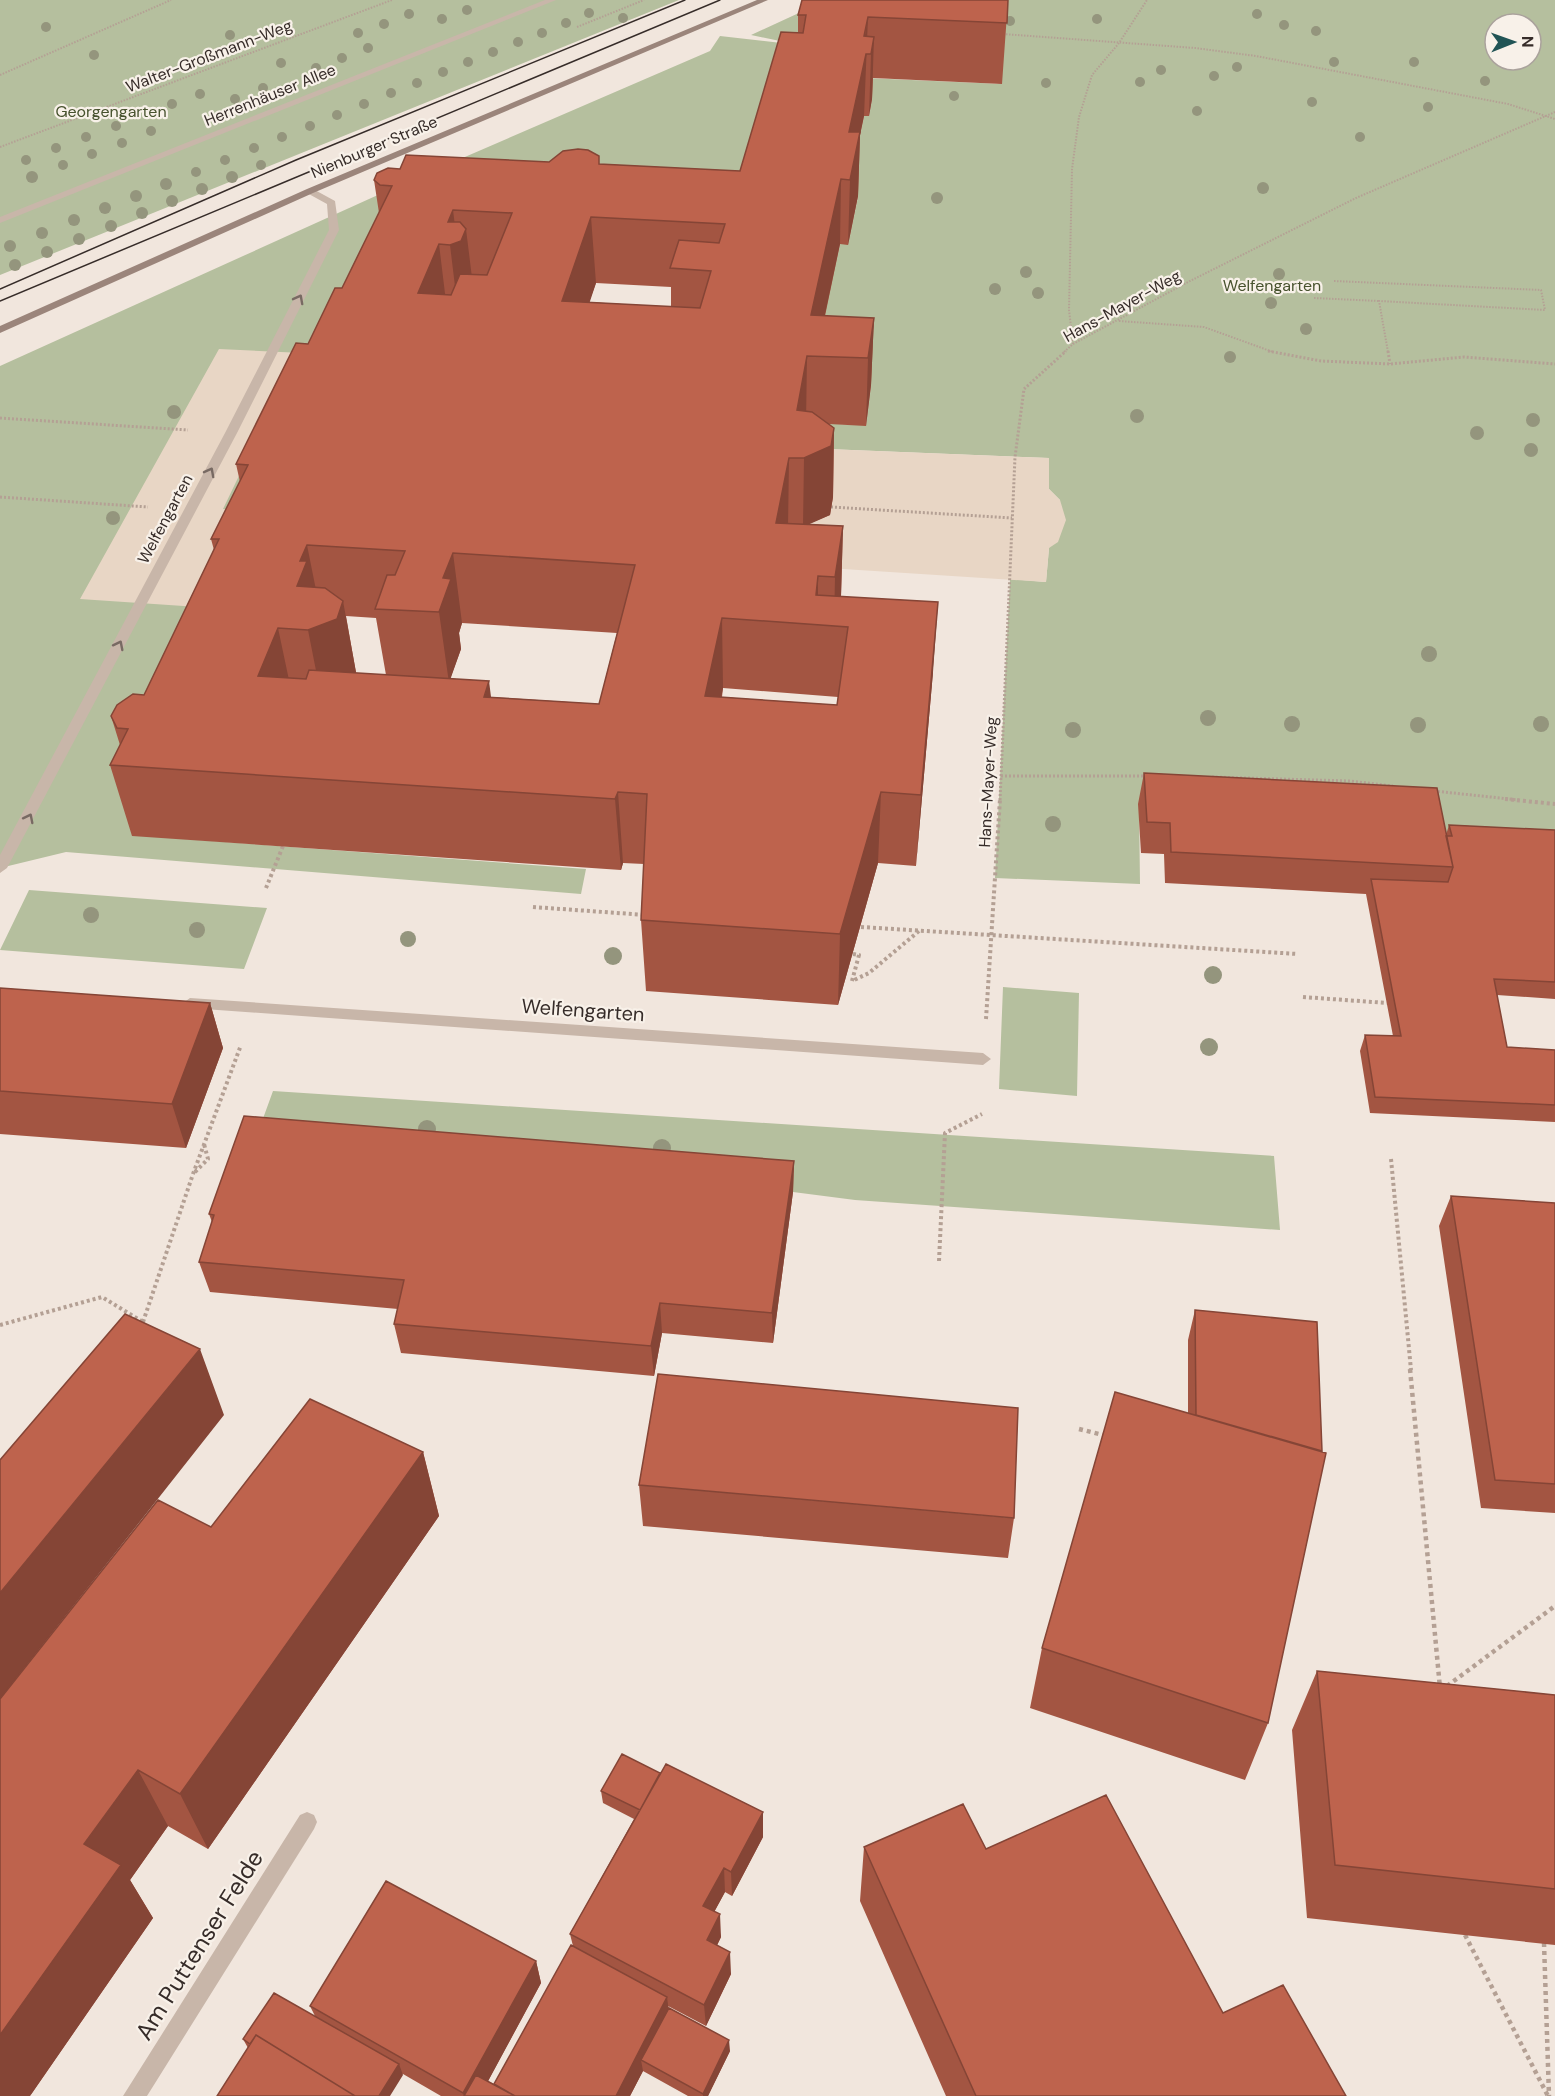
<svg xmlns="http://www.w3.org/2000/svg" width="1555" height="2096" font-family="'DM Sans',sans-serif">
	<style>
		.green { fill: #b5bf9e; fill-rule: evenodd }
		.plaza { fill: #e8d6c5 }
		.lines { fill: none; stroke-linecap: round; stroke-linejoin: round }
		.path-far3 { stroke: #b4a094; stroke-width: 2; stroke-dasharray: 1.5 1.5; stroke-linecap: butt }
		.path-far2 { stroke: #b4a094; stroke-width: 3; stroke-dasharray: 2 2; stroke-linecap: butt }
		.path-far1 { stroke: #b4a094; stroke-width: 4; stroke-dasharray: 3 3; stroke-linecap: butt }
		.path { stroke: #b4a094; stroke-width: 4.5; stroke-dasharray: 4 4; stroke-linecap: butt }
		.lane { fill: #c8b6a9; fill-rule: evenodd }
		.street { fill: #c8b6a9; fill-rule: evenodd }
		.secondary { fill: #9b857b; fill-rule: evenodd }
		.tram { stroke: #362c29; stroke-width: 1.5 }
		.tree { fill: #94957d }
		.wall { fill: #a35542; fill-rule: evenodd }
		.shaded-wall { fill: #854536 }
		.building { fill: #be634d; stroke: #854536; stroke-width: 1.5; fill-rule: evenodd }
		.oneway { stroke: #786a63 }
		.labels { text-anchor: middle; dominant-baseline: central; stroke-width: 4.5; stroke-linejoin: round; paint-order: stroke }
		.far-street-label { font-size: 16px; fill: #362c29; stroke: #f8f1e9 }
		.far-park-label { font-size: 16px; fill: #47522e; stroke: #f8f1e9 }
		.street-label { font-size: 20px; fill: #362c29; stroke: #f8f1e9 }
		.near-street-label { font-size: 24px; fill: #362c29; stroke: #f8f1e9 }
	</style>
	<rect width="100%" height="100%" fill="#f1e6dd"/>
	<path class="green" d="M0,0h679l-679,275z
		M827,0h728v846l-416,-42 1,80 -145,-6 15,-299 36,3 3,-34 11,-48 -11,-11v-31l-247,-10 4,-25 60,2 5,-40 -61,-3 30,-138h8l10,-47 -11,-1 17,-80h5l3,-17 -6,-21 136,6 -197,-37 -64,189 -137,-7 -472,606 454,34 -5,25 -515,-42 -66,16v-502l400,-181 310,-134 10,-15 79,9 -48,-10zM1495,24h36v36h-36z
		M29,890l238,18 -23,61 -244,-19z
		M1003,987l76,6 -2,103 -78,-7z
		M273,1091l1001,65 6,74 -425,-30 -62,-8 -540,-46z"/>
	<path class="plaza" d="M219,349l127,6 -84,73 -39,81 38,3 -33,97 -148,-10z
		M802,448l247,10v31l11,11 6,20 -8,22 -9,6 -3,34 -265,-17z"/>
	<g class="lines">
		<path class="path-far3" d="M577,27l67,-27
			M1003,34l192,14 61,8 252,48 47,15
			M0,75l171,-75
			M0,147l392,-147
			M1334,281l207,9 4,20 -166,-9 9,51
			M1314,298l65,3
			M1119,321l85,6 69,25
			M1073,344l-4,-34 3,-141 7,-52 13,-42 27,-32 28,-43
			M1064,352l9,-8 115,-62 168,-84 199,-86"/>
		<path class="path-far2" d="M1268,351l53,10 69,3 74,-7 91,7
			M1388,351l2,13
			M0,418l188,12
			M0,497l148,10
			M831,507l181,11
			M1001,776h147
			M1212,777l138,4 43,5
			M1434,791l85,9
			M1000,800l15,-343 9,-68 42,-38"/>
		<path class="path-far1" d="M1505,799l50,5
			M266,888l17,-42
			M533,907l113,8
			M861,927l437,27
			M853,954l6,1 -7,26 17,-8 50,-42
			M1303,997l84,6
			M986,1019l14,-220
			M1391,1159l20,211
			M195,1172l13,-13 -4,-15
			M939,1261l6,-128 37,-19
			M143,1322l50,-148 48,-129
			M0,1325l102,-28 41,25 -1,4"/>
		<path class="path" d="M1410,1369l30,319
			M1079,1429l28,7
			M1447,1686l108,-80
			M1465,1935l83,161
			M1544,1943l5,153"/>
		<path class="lane" d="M307,189h6l22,12 4,29 -102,203 -230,435 -7,5v-18l225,-422 104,-203 -2,-26 -20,-11z"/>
		<path class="street" d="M545,0h11l-556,223v-6z
			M190,998l793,55 8,6 -8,6 -793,-57 -7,-5z
			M307,1812l7,3 3,7 -3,7 -167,267h-24l177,-281z"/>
		<path class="secondary" d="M757,0h11l-455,193 -313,140v-7l307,-137z"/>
		<path class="tram" d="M0,289l296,-129 389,-160
			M0,301l720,-301"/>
	</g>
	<g class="tree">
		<circle cx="467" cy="10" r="5"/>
		<circle cx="589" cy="13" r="5"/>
		<circle cx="409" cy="14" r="5"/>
		<circle cx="1257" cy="14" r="5"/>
		<circle cx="623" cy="18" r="5"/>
		<circle cx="442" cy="19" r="5"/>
		<circle cx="1097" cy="19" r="5"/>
		<circle cx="1010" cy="21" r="5"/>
		<circle cx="566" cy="23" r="5"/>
		<circle cx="384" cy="24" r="5"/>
		<circle cx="1284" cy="25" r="5"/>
		<circle cx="46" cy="27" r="5"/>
		<circle cx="1316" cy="31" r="5"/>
		<circle cx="358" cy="33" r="5"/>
		<circle cx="542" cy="33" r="5"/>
		<circle cx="230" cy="35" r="5"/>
		<circle cx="518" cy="42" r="5"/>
		<circle cx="368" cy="48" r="5"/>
		<circle cx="493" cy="52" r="5"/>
		<circle cx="94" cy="55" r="5"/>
		<circle cx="342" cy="58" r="5"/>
		<circle cx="468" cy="62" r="5"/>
		<circle cx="1334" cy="62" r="5"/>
		<circle cx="1414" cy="62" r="5"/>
		<circle cx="281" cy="63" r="5"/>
		<circle cx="1237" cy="67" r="5"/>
		<circle cx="316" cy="68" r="5"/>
		<circle cx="1161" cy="70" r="5"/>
		<circle cx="443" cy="72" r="5"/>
		<circle cx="1214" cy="76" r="5"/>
		<circle cx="1485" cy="81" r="5"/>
		<circle cx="1140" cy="82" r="5"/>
		<circle cx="417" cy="83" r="5"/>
		<circle cx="1046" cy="83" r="5"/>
		<circle cx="263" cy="88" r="5"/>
		<circle cx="391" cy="93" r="5"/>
		<circle cx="200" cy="94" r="5"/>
		<circle cx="954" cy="96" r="5"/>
		<circle cx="235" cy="99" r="5"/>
		<circle cx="1312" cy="102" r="5"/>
		<circle cx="172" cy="104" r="5"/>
		<circle cx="364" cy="104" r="5"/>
		<circle cx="1428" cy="107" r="5"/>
		<circle cx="1197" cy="111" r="5"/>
		<circle cx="337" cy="115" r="5"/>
		<circle cx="116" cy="126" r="5"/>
		<circle cx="310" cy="126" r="5"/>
		<circle cx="151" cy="131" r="5"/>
		<circle cx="86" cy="137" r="5"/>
		<circle cx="282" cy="137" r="5"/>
		<circle cx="1360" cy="137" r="5"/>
		<circle cx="122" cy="143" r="5"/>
		<circle cx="56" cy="148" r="5"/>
		<circle cx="254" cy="148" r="5"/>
		<circle cx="92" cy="154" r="5"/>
		<circle cx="26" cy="160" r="5"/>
		<circle cx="225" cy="160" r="5"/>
		<circle cx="63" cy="165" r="5"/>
		<circle cx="261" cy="165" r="5"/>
		<circle cx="196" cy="172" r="5"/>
		<circle cx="32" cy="177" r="6"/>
		<circle cx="232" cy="177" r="6"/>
		<circle cx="166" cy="184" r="6"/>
		<circle cx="1263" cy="188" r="6"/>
		<circle cx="202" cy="189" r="6"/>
		<circle cx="136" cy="196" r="6"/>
		<circle cx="937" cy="198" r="6"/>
		<circle cx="172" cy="201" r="6"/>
		<circle cx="105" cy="208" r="6"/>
		<circle cx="142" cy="213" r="6"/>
		<circle cx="74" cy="220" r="6"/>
		<circle cx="111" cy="226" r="6"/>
		<circle cx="42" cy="233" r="6"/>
		<circle cx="79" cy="239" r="6"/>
		<circle cx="10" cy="246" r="6"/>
		<circle cx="47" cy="252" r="6"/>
		<circle cx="15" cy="265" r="6"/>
		<circle cx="1026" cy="272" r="6"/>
		<circle cx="1279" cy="274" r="6"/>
		<circle cx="995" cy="289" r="6"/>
		<circle cx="1038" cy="293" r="6"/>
		<circle cx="1271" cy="303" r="6"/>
		<circle cx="1306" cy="329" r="6"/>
		<circle cx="1230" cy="357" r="6"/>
		<circle cx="174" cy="412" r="7"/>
		<circle cx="1137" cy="416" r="7"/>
		<circle cx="1533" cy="420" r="7"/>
		<circle cx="1477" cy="433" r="7"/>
		<circle cx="1531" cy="450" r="7"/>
		<circle cx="113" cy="518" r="7"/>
		<circle cx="1429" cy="654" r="8"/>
		<circle cx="1208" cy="718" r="8"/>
		<circle cx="1292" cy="724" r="8"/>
		<circle cx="1541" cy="724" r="8"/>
		<circle cx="1418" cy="725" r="8"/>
		<circle cx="1073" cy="730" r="8"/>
		<circle cx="1053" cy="824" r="8"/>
		<circle cx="91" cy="915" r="8"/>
		<circle cx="197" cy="930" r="8"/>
		<circle cx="408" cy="939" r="8"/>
		<circle cx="613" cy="956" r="9"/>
		<circle cx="1213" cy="975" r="9"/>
		<circle cx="1209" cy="1047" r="9"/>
		<circle cx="427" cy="1129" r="9"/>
		<circle cx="662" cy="1148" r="9"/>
	</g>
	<path class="wall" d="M1008,0l-6,84 -129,-6 -1,21 -3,17h-5l-4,19 -2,61 -10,49 -8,-1 -15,72 49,2 -3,67 -5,41 -37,-2 5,4 -1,69 -3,18 -22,9 35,2 -2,70 92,76 -17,194 -38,-3 -40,142 -192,-14 -5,-71 3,-56 -21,-1 -2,7 -489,-34 -22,-71 10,-20 -9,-29 33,-21 70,-145 -3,-11 29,-57 -4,-18 106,-176 37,-75 -5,-33 26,-11 199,-5 141,7 58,-138v-18zM596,283l75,4v20l-82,-5zM346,616l30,2 10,57 -30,-2zM462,623l155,10 -18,71 -108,-7 -41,-18 11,-30 -2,-16zM723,688l115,9 -1,8 -115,-8z
		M1144,773l302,62 3,-10 106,5v169l-58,-4 10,52 48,3v72l-185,-9 -10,-62 5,-16 28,1 -27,-142 -201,-11 -1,-29 -23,-1 -3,-49z
		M0,988l210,15 13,45 -37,100 -186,-14z
		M794,1161l-1,31 -20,151 -111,-10 -8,43 -253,-23 -7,-29 4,-15 -188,-17 -11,-30 13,-40 -3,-8z
		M1451,1196l104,7v310l-74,-5 -42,-282z
		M1195,1310l73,413 -23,57 -215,-72 12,-60 146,-235v-73z
		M423,1452l16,64 -231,333 -40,-23 -38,54 23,38 -123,178 181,-569z
		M639,1485l375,33 -6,40 -365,-32z
		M1317,1671l238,24v250l-248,-27 -15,-188z
		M601,1791l162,46 -31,59 -7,-4 -11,20 7,25 -4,8 14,29 -25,52 -38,-20 1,2 61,43 -22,45h-20l-45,-25 -13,25h-189l-38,-22 -155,-26 -5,-9 72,-23 -5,-10 226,-45 5,22 -53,98 6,3 79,-138 -3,-12 64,-115 -31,-16z
		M864,1847l122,2 237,164 123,83h-400l-86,-195z"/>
	<path class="shaded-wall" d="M868,17l-4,99 -4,19 -2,61 -10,49 2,-65 -1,-48z
		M874,37l-2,62 -3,17 2,-62z
		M841,179l-1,65 -24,112 -5,-41z
		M453,210l4,32 9,-13 8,65 -16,17 -8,-66 -2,-23z
		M591,217l5,66 -28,85 -6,-67z
		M439,244l8,66 -29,-17z
		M874,318l-3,67 -5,41 2,-68z
		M807,356l-1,67 -9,-13z
		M834,428l-1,69 -3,18 -27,12 1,-69z
		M789,458l-1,70 -12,-5z
		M843,526l-2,70 -7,30 1,-49z
		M307,545l14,70 22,-14 13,71 -6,18 -28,11 -14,-71 -11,-44 3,-25z
		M453,553l9,70 -3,10 2,16 -12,34 -10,-71 4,-34z
		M818,576v49l-2,-30z
		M938,602l-5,70 -17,194 5,-71z
		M722,618l1,70 -15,78 -3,-70z
		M278,628l15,71 -35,-23z
		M489,681l9,71 -14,-55z
		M618,792l5,71 -2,7 -6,-71z
		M881,792l-3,71 -40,142 2,-71z
		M210,1003l13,45 -37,100 -14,-44z
		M794,1161l-1,31 -20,151 -1,-30z
		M660,1303l2,30 -8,43 -3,-30z
		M200,1349l24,66 -224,284v-106z
		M423,1452l16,64 -231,333 -28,-55z
		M138,1770l30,56 -38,54 23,38 -123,178h-30v-61l84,-191z
		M763,1812v25l-31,59 -1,-24z
		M724,1868l1,24 -20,37 -2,-23z
		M720,1914l1,23 -12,25 -2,-22z
		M730,1952l1,22 -25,52 -2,-21z
		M536,1961l5,22 -61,113h-16l-1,-3z
		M667,1997l3,22 -29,41 2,11 -13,25h-14z
		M729,2040l1,11 -22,45h-5v-2z
		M399,2064l4,11 -13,21h-11z"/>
	<path class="building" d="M802,0h206l-1,23 -139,-6 -4,19 10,1 -3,17h-5l-17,78h11l-10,48 -9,-1 -30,136 63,3 -6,40 -61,-2 -10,54 15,2 22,16 -3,18 -27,12h-15l-13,65 67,3 -8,51 -17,-1 -2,19 122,7 -17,193 -40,-3 -41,142 -199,-14 6,-126 -29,-2 -3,7 -505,-34 18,-36 -11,-1 -6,-12 6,-11 16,-11 11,1 75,-156h-8l37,-74 -12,-1 60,-121 12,1 27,-56h7l50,-102 -12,-1 -6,-5 3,-7 11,-5 12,1 6,-14 143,7 14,-11 15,-2 10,1 11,6v8l141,7 41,-139 22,1 3,-18h-8zM453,210l59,3 -25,62 -27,-1 -9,21 -33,-2 21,-49 11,1 11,-4 5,-12 -6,-7h-12zM591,217l134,7 -6,19 -40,-3 -9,28 41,3 -11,37 -138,-7zM307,545l98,6 -10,24h-8l-12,34 64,3 12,-33 -8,-1 10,-25 182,12 -36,139 -115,-7 5,-16 -180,-11 -3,9 -48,-3 20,-48 30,2 29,-11 6,-18 -18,-13 -28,-2 10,-25h-7zM722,618l126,9 -11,78 -132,-9z
		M1144,773l293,15 16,79 -282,-15 -1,-29 -23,-1z
		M1449,825l106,5v152l-61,-3 13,68 48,3v55l-180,-8 -10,-62 36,1 -30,-157 77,3 5,-15 -7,-31h6z
		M0,988l210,15 -38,101 -172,-13z
		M244,1116l550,45 -22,152 -112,-10 -9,43 -257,-22 10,-44 -205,-18 15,-47 -5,-1z
		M1451,1196l104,7v281l-60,-4z
		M1195,1310l122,12 5,129 -126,-36z
		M125,1314l75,35 -200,244v-133z
		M658,1374l360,34 -4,110 -375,-33z
		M1115,1392l211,61 -58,270 -226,-75z
		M310,1399l113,53 -243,342 -42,-24 -54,74 37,21 -121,170v-336l158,-199 53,27z
		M1317,1671l238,24v194l-220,-24z
		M622,1754l38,19 -20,37 -39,-19z
		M666,1764l97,48 -32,60 -7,-4 -21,38 17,8 -13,26 23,12 -26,53 -134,-71z
		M1106,1795l117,218 60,-28 63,111h-370l-112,-249 99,-43 23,45z
		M386,1881l150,80 -73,132 -153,-87z
		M571,1945l96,52 -51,99h-101l-21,-12z
		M274,1993l125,71 -20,32h-24l-99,-61 -6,9 -7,-5z
		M669,2008l60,32 -26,54 -62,-34z
		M256,2035l99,61h-138z
		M476,2075l39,21h-51z"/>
	<defs><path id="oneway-chevron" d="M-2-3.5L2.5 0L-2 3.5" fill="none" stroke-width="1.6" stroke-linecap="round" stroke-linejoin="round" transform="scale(1.5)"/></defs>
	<g class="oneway">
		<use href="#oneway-chevron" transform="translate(299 299) rotate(-62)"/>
		<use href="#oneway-chevron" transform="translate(210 472) rotate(-62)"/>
		<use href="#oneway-chevron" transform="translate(119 645) rotate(-63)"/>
		<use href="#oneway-chevron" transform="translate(29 818) rotate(-63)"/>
	</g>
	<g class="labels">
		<g class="far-street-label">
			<text transform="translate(209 56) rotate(-21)">Walter-Großmann-Weg</text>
			<text transform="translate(270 95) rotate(-22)">Herrenhäuser Allee</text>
			<text transform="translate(374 147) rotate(-23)">Nienburger Straße</text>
			<text transform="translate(1122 306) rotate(-29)">Hans-Mayer-Weg</text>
			<text transform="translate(165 519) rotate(-62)">Welfengarten</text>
			<text transform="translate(988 782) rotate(-87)">Hans-Mayer-Weg</text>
		</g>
		<g class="far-park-label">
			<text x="111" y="111">Georgengarten</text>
			<text x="1272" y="285">Welfengarten</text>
		</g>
		<g class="street-label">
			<text transform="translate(583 1010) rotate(4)">Welfengarten</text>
		</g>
		<g class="near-street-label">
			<text transform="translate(199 1945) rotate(-58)">Am Puttenser Felde</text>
		</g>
	</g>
	<g transform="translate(1513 42) rotate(89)"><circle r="28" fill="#f8f1e9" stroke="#aaa29c" stroke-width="1.5"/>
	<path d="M0-4.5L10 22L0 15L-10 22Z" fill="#215455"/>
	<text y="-9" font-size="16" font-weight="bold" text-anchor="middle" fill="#362c29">N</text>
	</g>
</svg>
